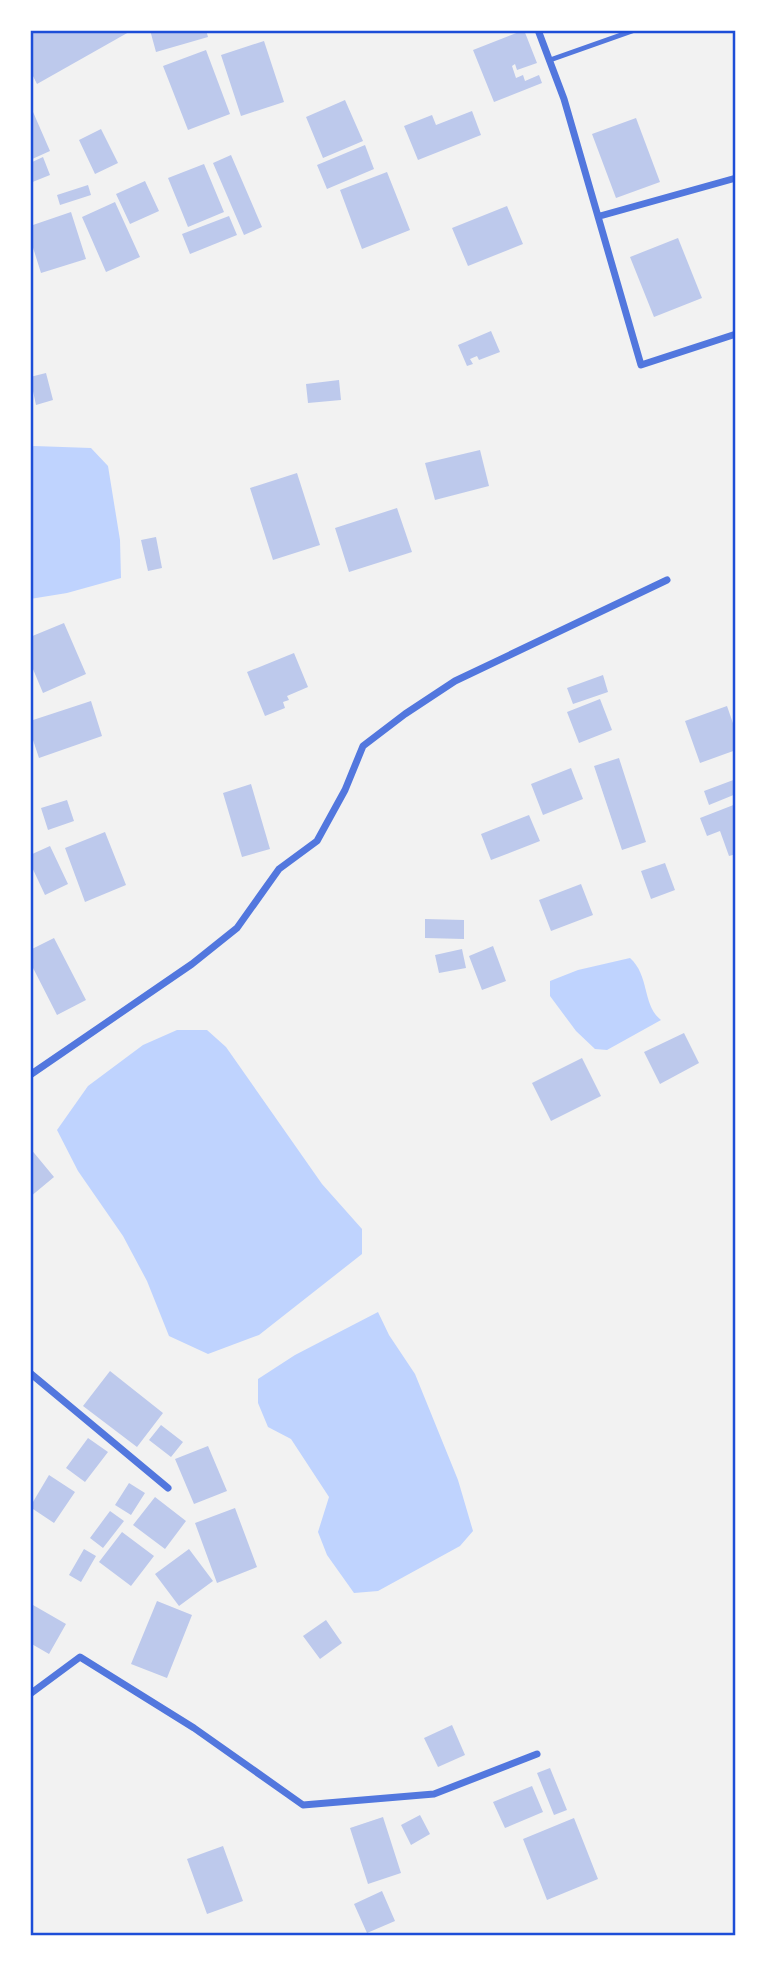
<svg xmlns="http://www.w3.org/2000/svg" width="766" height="1966" font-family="'Fira Sans',sans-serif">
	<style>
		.water { fill: #bfd3fe }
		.building { fill: #bdc9ec }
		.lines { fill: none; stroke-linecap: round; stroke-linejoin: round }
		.service { stroke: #5277de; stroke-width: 5 }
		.minor { stroke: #5277de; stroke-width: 7 }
		.neatline { fill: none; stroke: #1d4ed8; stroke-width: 2.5 }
	</style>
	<rect width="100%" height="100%" fill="#f2f2f2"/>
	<path class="water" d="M34,446l57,2 17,18 12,74 1,38 -54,15 -37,6v-152z
		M630,958c20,18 12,47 31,62l-54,30 -12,-1 -19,-18 -26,-35v-15l28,-11z
		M177,1030h30l19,17 96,137 40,45v25l-103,81 -51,19 -39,-18 -22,-55 -24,-45 -45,-65 -21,-41 31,-44 55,-41z
		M378,1312l11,23 26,39 43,106 15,51 -13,15 -82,45 -24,2 -27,-38 -9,-23 11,-35 -38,-58 -23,-12 -10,-24v-24l37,-24z"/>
	<path class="building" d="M30,30h97l2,2 -92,52 -7,-14z
		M150,30h56l2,7 -52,15z
		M524,30l13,33 -20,7 -2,-6 -3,2 4,12 7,-3 2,6 14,-6 3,8 -48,19 -21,-52z
		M264,41l20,61 -43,14 -20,-61z
		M206,50l24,64 -42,16 -25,-64z
		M345,100l18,41 -40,17 -17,-41z
		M30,105l20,46 -20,9z
		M472,111l9,24 -63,25 -14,-34 28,-11 4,10z
		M636,118l24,64 -44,16 -24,-64z
		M101,129l17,34 -23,11 -16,-34z
		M365,145l9,24 -47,20 -10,-24z
		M231,155l31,72 -18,8 -31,-72z
		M43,157l7,18 -20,8v-20z
		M204,164l20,48 -36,15 -20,-49z
		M387,172l23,58 -48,19 -22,-59z
		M145,181l14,30 -29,13 -14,-30z
		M88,185l3,10 -31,10 -3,-10z
		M115,202l25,55 -34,15 -24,-55z
		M507,206l16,38 -55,22 -16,-38z
		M71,212l15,47 -45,14 -11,-35v-12z
		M229,216l8,19 -47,19 -8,-20z
		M678,238l24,60 -48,19 -24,-60z
		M491,331l9,21 -21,8 -2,-4 -7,3 3,5 -6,2 -9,-21z
		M46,373l7,27 -17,5 -6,-28z
		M339,380l2,20 -33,3 -2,-19z
		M480,450l9,36 -54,14 -10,-37z
		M297,473l23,72 -47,15 -23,-72z
		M397,508l15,44 -63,20 -14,-44z
		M156,537l6,31 -14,3 -7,-31z
		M64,623l22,51 -43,19 -13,-31v-25z
		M294,653l14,34 -21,9 2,4 -6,2 2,6 -20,8 -18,-44z
		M603,675l5,17 -35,12 -6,-16z
		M600,699l12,31 -33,13 -12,-31z
		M91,701l11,35 -63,22 -9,-27v-10z
		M727,706l9,26v18l-36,13 -15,-42z
		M619,758l27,84 -24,8 -28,-84z
		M571,768l12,31 -40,16 -12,-31z
		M736,779v15l-27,11 -5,-14z
		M251,784l19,65 -28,8 -19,-64z
		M67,800l7,21 -26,9 -7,-22z
		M736,804v50l-7,2 -9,-25 -13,5 -7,-18z
		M529,815l11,26 -49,19 -10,-26z
		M105,832l21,53 -41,17 -20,-54z
		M50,846l18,38 -23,11 -15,-32v-8z
		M665,863l10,27 -24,9 -10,-28z
		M581,884l12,31 -42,16 -12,-31z
		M425,919l39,1v19l-39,-1z
		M54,938l32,62 -29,15 -27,-53v-12z
		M493,946l13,35 -24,9 -13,-34z
		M462,949l4,19 -27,5 -4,-18z
		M684,1033l15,30 -39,21 -16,-32z
		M582,1058l19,38 -50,25 -19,-38z
		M30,1148l24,29 -24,20z
		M110,1371l53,42 -26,34 -54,-41z
		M161,1425l22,17 -12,15 -22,-17z
		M88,1438l20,14 -23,30 -19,-14z
		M208,1446l19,45 -33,13 -19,-45z
		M49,1475l26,17 -21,31 -24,-16z
		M129,1483l16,10 -14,22 -16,-10z
		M155,1497l31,24 -21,28 -32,-24z
		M235,1508l22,59 -40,16 -22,-60z
		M110,1511l14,10 -21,27 -13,-10z
		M122,1532l32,24 -23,30 -32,-24z
		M84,1549l12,7 -15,26 -12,-7z
		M189,1549l24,32 -34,25 -24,-32z
		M157,1601l35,14 -25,63 -36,-14z
		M33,1605l33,19 -17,30 -19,-11v-32z
		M326,1620l16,23 -22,16 -17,-23z
		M452,1725l13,30 -27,12 -14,-29z
		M550,1768l17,42 -13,5 -17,-42z
		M532,1786l11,26 -38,16 -12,-26z
		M420,1815l10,19 -19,11 -10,-20z
		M383,1817l18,56 -33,11 -18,-56z
		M574,1818l24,61 -51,21 -24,-61z
		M223,1846l20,55 -36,13 -20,-55z
		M382,1891l13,30 -28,12 -13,-29z"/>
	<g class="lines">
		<path class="service" d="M550,60l85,-30"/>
		<path class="minor" d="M538,30l26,69 77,266 95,-31
			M600,216l136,-38
			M30,1075l162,-111 45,-36 42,-59 38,-28 28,-51 18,-44 42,-32 50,-33 212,-101
			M30,1373l138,115
			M30,1694l50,-37 114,71 109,77 131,-11 103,-40"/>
	</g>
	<rect width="766" height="1966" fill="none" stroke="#ffffff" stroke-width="63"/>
	<rect x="32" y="32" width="702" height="1902" class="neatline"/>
</svg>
